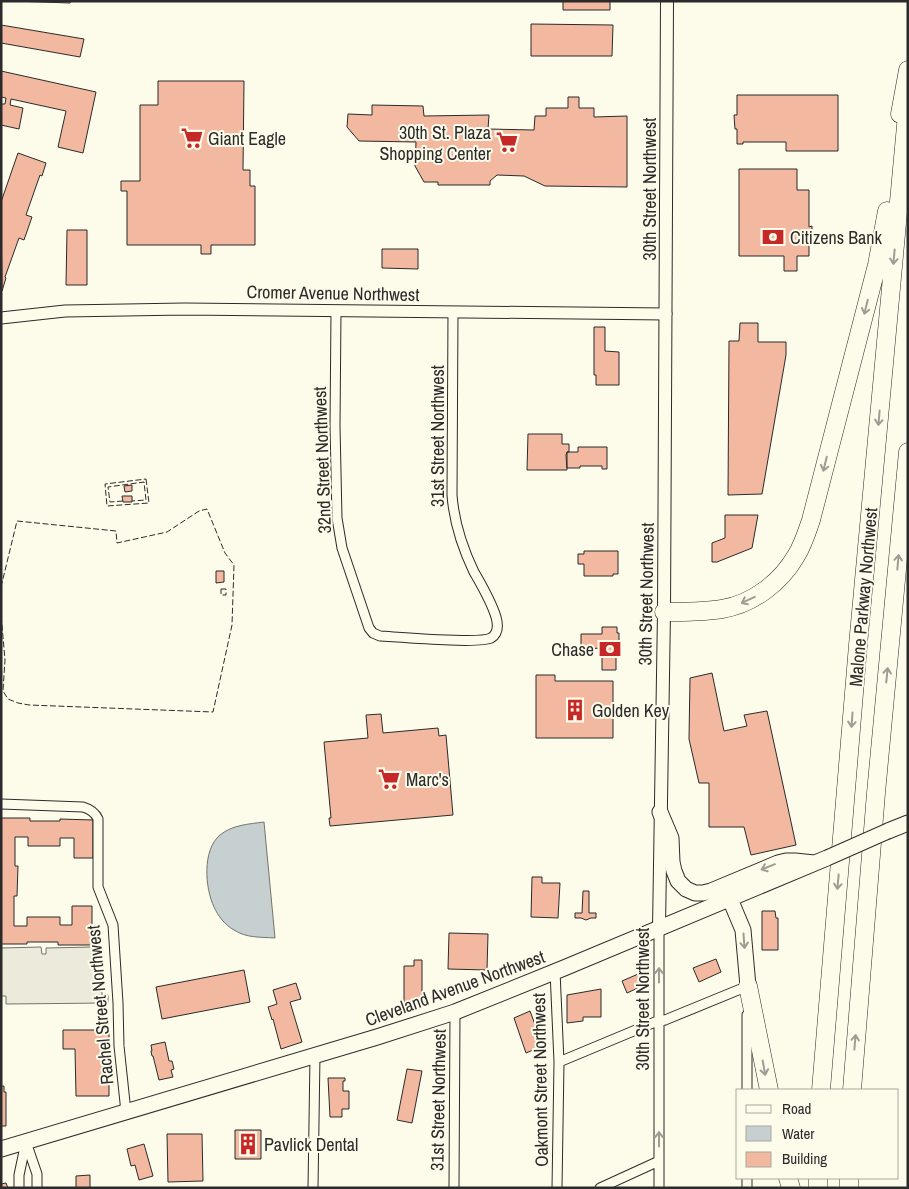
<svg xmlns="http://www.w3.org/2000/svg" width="909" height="1189" font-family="'Archivo Narrow',sans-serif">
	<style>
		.parking { fill: #eceadb; stroke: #74746e }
		.water { fill: #c7d0d0; stroke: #74746e }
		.building { fill: #f2b8a0; stroke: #2b2b2b }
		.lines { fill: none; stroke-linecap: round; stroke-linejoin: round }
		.minor-casing { stroke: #2b2b2b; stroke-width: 11 }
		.tertiary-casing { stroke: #2b2b2b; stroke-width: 13 }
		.secondary-casing { stroke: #2b2b2b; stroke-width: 14 }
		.primary-casing { stroke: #2b2b2b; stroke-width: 17 }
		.motorway-casing { stroke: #2b2b2b; stroke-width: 19 }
		.minor { stroke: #fdfbea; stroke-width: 9 }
		.tertiary { stroke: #fdfbea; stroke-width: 11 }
		.secondary { stroke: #fdfbea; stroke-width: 12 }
		.primary { stroke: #fdfbea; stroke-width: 15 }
		.motorway { stroke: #fdfbea; stroke-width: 18 }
		.primary-bridge-casing { stroke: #2b2b2b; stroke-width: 17; stroke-linecap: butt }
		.primary-bridge { stroke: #fdfbea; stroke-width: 15 }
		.fence { stroke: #2b2b2b; stroke-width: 1; stroke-dasharray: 6 2.5; stroke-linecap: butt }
		.oneway { stroke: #9e9d94 }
		.labels { text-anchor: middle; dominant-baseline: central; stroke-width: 4; stroke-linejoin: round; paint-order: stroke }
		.poi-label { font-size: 18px; fill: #2b2b2b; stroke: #fdfbea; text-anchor: start }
		.street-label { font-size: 18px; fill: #2b2b2b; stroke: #fdfbea }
	</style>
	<rect width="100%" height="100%" fill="#fdfbea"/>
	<path class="parking" d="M41,947l1,7h4v-6l47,-1 1,7h7l1,41h6v8l-102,1v-8h-5v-48z"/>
	<path class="water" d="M264,822l11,116c-15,-1 -29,0 -41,-8 -9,-5 -16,-14 -20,-23 -9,-19 -12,-57 6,-72 12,-10 29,-11 44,-13z"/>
	<path class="building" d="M14,1h57l-1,2z
		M563,1h47v9h-47z
		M531,24l82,1 -1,31h-81z
		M1,25l83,14 -4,18 -79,-14z
		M1,71l95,21 -13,61 -25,-6 8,-36 -55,-12 -1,6 13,3 -4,21 -18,-4v-21h4l1,-6 -5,-1z
		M158,81h86l-1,89h7v16h5v59h-44v9h-10v-9h-74v-54h-6v-10h19v-76h18z
		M737,95h101v56h-52v-9h-43v2h-6v-15h-2l-1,-14h3z
		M568,97h11v11h15v9l33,-1v71l-82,-1 -21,-10 -27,-1 -7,6v4h-52v-3h-14l-9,-16 1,-24 -57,-1 -12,-14 1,-13 24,1v-10l51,1 1,10 65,-1 -1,14 46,1 1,-14h11v-8h22z
		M18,153l28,10 -4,13 -2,-1 -14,40 6,2 -8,23 -5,-2 -14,39 1,1 -4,13 -1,-89z
		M739,169h58v21h12v37l3,-1v8h-3v22h-12v15h-13v-15h-45z
		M67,230h20v55h-21z
		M382,249h36v20l-36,-1z
		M740,323h18v19h28v13l-24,139 -34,1 1,-154h10z
		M594,327h11v24l14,1v33h-23v-10h-2z
		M528,434h34v10h7v8h-2l-1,3 1,15h-40z
		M578,447h29v22h-5v-3h-22v2h-13v-16h11z
		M132,485v6l-7,1 -1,-6z
		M122,496h10v6h-9z
		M725,515h33l-6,33 -35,14h-5v-19l13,-5z
		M584,551h34v23h-5v2h-29v-12h-6v-10h6z
		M216,571h8v11l-8,1z
		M602,627h15v6h2v12h-1v4h-2v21h-14v-22l-21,1v-15h21z
		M712,673l12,58 23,-5 -3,-11 23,-4 29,134 -45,10 -7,-28h-35v-44h-10l-10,-44 1,-61z
		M536,675h19v6h58v57h-77z
		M381,714l2,19 55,-5 1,8 7,-1 7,80 -123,11 -1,-8h2l-7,-76 44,-4 -2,-23z
		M1,818h29v3h30v-2l33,1v38h-19v-20h-14v8h-32v-9h-13v29h3l-1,30h-3v30h13v-9h33v8h12v-19h20v39h-34v-3h-31v2h-26z
		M532,877h10v6h18l-2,35 -27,-1z
		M583,891h6v22h7v5h-5l-5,2 -5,-2h-6v-5h7z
		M762,911h13l1,7h2v32h-16z
		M449,933l39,1 -1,36 -39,-1z
		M716,959l5,13 -22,10 -6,-14z
		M414,960h8v42h-18v-36h10z
		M244,970l6,32 -88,17 -6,-32z
		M645,971l4,8 -11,5 2,3 -13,6 -5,-12z
		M296,983l5,16 -11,3 12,40 -21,7 -8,-30 -1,1 -4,-13 9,-3 -4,-14z
		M601,989v28h-18v4l-16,2v-28z
		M530,1011l13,35 -17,7 -12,-35z
		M63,1030h46v66h-33l-1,-47h-12z
		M165,1042l4,19h3l2,8 -3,1 2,7 -14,3 -6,-24h-1l-1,-5h1l-1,-6z
		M407,1069l15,2 -10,52 -15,-3z
		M328,1078h17v3h-2v10h6v18h-7v8h-12z
		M1,1086h3v6h2v34h-5z
		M235,1130h26v29h-26z
		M167,1134h35l1,47 -35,1z
		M144,1144l9,32 -14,4 -4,-15 -4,1 -4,-17z
		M90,1175v13h-14v-12z
		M6,1183l2,5h-7v-4z"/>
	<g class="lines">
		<g class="minor-casing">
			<path id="minor" d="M336,311l-1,115 2,92 5,30 27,80 4,5 7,3c18,1 100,8 111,2 8,-5 7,-14 5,-21 -5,-16 -14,-31 -22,-45 -12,-25 -20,-50 -22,-77l1,-183
				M1,804l82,3c7,2 12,5 15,12v68l15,38 5,78 1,43 7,66
				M555,971l4,91 -2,126
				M559,1062l96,-40 10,-2 83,-34v4
				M747,1090v-75
				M26,1142l11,32v14
				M19,1188v-13l7,-33
				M313,1188l2,-133
				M454,1188l1,-176
				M600,1188l59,-27
				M659,1188v-260
				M747,1188v-10"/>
		</g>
		<g class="tertiary-casing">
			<path id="tertiary" d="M1,318l64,-7 120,-2 481,5"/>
		</g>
		<g class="secondary-casing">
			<path id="secondary" d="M659,928l5,-316 3,-611"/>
		</g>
		<g class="primary-casing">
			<path id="primary" d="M660,812l11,26 1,24 2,9 4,10 8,8 9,4h8l8,-2 67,-28 8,-2h9l19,2
				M888,831l20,-8
				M730,899l13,31 5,56
				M1,1149l376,-112 78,-25 109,-44 263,-110"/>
		</g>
		<g class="motorway-casing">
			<path id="motorway" d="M900,114l8,-44
				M664,612c19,0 39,0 58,-3 31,-5 59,-27 74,-53 7,-11 11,-24 15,-36l66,-255 10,-54
				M748,986l21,104
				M821,1090l37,-445 50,-541
				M852,1090l24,-297 32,-341
				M788,1178l3,10
				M849,1178v10
				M818,1188v-10"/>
		</g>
		<use href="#minor" class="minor"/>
		<use href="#tertiary" class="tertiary"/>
		<use href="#secondary" class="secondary"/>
		<use href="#primary" class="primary"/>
		<use href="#motorway" class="motorway"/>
		<g class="primary-bridge-casing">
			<path id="primary-bridge" d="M827,858l61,-27"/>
		</g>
		<use href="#primary-bridge" class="primary-bridge"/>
		<path class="fence" d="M146,479l3,24 -42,3 -2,-22z
			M123,501l-13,1 -2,-15 36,-5 2,18 -14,1
			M1,587l16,-66 99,10 1,12 50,-11 32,-21 8,-2 18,44 9,12 -2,60 -19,87 -184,-7 -11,-2 -10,-4 -5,-8 2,-31 -4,-46
			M221,589h5v6h-5z"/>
	</g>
	<defs><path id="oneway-shaft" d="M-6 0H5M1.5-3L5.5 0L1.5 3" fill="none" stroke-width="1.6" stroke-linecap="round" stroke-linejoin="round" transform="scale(1.25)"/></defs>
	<g class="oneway">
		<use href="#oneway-shaft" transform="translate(894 257) rotate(95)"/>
		<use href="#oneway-shaft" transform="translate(866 307) rotate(104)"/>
		<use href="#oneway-shaft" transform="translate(879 418) rotate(95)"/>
		<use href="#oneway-shaft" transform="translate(825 464) rotate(104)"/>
		<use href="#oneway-shaft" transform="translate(898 562) rotate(-85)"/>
		<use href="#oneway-shaft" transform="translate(748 600) rotate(155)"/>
		<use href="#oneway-shaft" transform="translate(887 675) rotate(-84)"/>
		<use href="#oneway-shaft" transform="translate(852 720) rotate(94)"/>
		<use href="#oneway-shaft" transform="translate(768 867) rotate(158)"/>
		<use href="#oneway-shaft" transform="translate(838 882) rotate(95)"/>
		<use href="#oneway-shaft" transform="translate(744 941) rotate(86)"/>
		<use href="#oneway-shaft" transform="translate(659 975) rotate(-90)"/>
		<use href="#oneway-shaft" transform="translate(855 1042) rotate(-85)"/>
		<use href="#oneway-shaft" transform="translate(764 1068) rotate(80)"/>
		<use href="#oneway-shaft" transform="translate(659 1139) rotate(-90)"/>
	</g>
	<defs>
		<g id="supermarket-bare" transform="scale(1.725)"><path d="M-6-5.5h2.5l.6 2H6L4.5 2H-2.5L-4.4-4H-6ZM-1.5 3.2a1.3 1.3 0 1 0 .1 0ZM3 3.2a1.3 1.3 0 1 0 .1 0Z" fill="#c62828" stroke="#fdfbea" stroke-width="2.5" paint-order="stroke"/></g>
		<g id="bank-bare" transform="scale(1.725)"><path d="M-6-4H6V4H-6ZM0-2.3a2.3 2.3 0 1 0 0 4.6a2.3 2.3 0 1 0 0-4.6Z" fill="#c62828" stroke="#fdfbea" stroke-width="2.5" paint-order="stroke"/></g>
		<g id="building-bare" transform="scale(1.725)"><path d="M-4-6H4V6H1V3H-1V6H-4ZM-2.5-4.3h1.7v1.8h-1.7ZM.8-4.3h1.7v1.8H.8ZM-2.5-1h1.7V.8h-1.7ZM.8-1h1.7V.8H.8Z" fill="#c62828" stroke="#fdfbea" stroke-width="2.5" paint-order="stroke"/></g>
	</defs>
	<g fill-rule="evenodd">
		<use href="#supermarket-bare" x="192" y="138"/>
		<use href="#supermarket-bare" x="507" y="142"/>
		<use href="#bank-bare" x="773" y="237"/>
		<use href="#bank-bare" x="610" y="649"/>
		<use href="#building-bare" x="575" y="710"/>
		<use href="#supermarket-bare" x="389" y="779"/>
		<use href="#building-bare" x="248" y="1144"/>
	</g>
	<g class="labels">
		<g class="poi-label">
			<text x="491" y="132" text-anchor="end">30th St. Plaza<tspan x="491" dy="21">Shopping Center</tspan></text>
			<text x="208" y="138">Giant Eagle</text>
			<text x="790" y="237">Citizens Bank</text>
			<text x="594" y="649" text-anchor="end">Chase</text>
			<text x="592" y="710">Golden Key</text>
			<text x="406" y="779">Marc's</text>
			<text x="264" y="1144">Pavlick Dental</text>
		</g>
		<g class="street-label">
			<text transform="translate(649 189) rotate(-90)">30th Street Northwest</text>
			<text transform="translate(333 293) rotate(1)">Cromer Avenue Northwest</text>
			<text transform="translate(437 436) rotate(-90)">31st Street Northwest</text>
			<text transform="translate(322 460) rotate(-92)">32nd Street Northwest</text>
			<text transform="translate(646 594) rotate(-89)">30th Street Northwest</text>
			<text transform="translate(863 597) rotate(-85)">Malone Parkway Northwest</text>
			<text transform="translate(455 988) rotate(-20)">Cleveland Avenue Northwest</text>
			<text transform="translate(642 999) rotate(-90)">30th Street Northwest</text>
			<text transform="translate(100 1005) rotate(-95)">Rachel Street Northwest</text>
			<text transform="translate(540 1080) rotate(-91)">Oakmont Street Northwest</text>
			<text transform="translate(438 1100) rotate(-89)">31st Street Northwest</text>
		</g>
	</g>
	<rect width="909" height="1189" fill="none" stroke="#2b2b2b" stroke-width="5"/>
	<rect x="736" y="1089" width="162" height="90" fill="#fdfbea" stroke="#a9a89e"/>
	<rect x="746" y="1105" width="25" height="8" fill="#fdfbea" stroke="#a9a89e"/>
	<text x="782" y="1114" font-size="15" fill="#2b2b2b">Road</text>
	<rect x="746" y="1126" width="25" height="15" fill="#c7d0d0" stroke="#a9a89e"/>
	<text x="782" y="1139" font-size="15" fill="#2b2b2b">Water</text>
	<rect x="746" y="1152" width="25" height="15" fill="#f2b8a0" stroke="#a9a89e"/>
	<text x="782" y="1164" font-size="15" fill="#2b2b2b">Building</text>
</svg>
